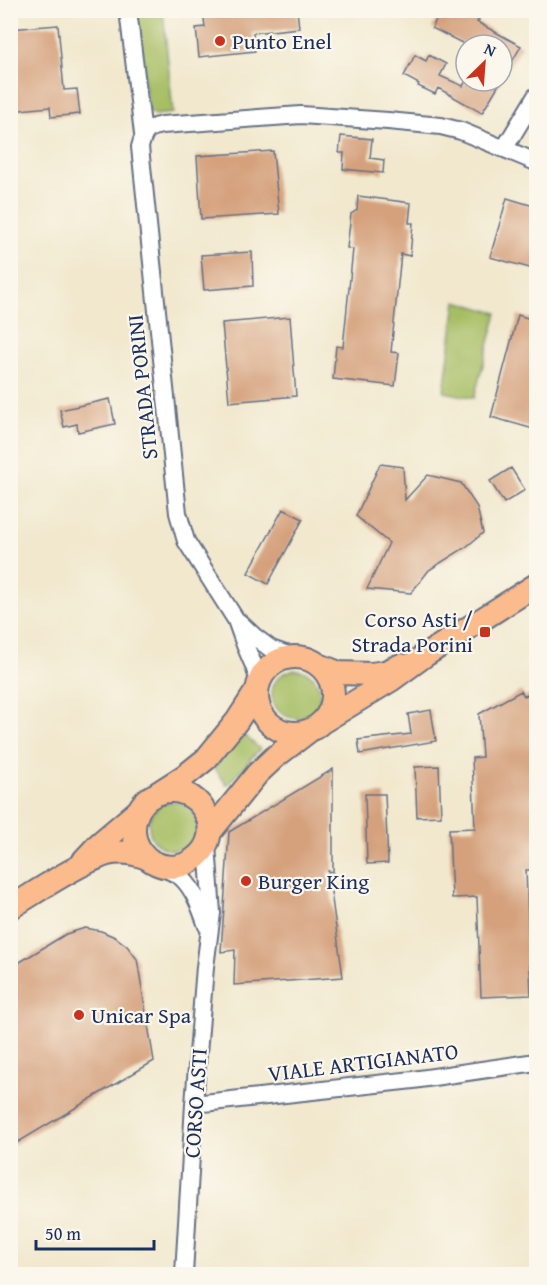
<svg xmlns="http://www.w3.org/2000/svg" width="547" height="1285" font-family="'Gentium Book Plus',serif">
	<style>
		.green { fill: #a6bd62; stroke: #607660; stroke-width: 1.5 }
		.building { fill: #d5a17d }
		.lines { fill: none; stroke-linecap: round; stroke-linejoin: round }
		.minor-casing { stroke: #667085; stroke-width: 20 }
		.major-casing { stroke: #667085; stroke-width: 26 }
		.minor { stroke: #fff; stroke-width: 16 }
		.major { stroke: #fbbb8c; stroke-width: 22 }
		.poi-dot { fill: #c8321e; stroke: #fbf7ec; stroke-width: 2 }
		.labels { text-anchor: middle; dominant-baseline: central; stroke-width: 4.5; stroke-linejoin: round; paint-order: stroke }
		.poi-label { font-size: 22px; fill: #1b2f5e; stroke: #fbf7ec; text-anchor: start }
		.street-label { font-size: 22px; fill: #1b2f5e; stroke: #fbf7ec }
	</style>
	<rect width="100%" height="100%" fill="#fbf7ec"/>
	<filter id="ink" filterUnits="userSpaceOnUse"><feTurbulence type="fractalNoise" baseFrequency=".0167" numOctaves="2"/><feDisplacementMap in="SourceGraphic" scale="12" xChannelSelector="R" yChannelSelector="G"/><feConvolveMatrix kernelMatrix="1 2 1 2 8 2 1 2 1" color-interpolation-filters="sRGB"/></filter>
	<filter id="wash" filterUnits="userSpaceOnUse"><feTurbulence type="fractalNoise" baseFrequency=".008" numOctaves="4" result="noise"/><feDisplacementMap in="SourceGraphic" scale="24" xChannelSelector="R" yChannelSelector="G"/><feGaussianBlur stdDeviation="1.35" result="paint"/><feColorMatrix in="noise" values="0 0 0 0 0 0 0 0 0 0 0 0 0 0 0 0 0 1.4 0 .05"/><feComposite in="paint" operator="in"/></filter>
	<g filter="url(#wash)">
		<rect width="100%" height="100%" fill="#f1e8cd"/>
		<path class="green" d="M135,11h28l10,102 -18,2 -6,-3z
			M456,301l41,12 -23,85 -30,-6z
			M272 694a24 24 0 1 1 48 0a24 24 0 1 1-48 0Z
			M244,735l16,14 -33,36 -13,-17z
			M149 826a24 24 0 1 1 48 0a24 24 0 1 1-48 0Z"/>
		<g id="blocks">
			<path class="building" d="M203,10h94l2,18 -46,5 2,18 -56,6 -3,-29 9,-1z
				M441,10h20l18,10 -2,2 44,24 -19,33v-34h-36l-34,-17z
				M58,25l6,65 13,-1 3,25 -29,3 -1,-10 -40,4v-82z
				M415,55l11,6 3,-6 17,9 -6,12 23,10 3,-5h35l-19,32 -44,-25 -3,6 -17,-8 1,-2 -15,-8z
				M341,136l31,3 -2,19 14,2 -1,13 -40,-4 1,-16h-5z
				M273,151l6,63 -78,5 -4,-63z
				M358,196l53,7 -2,20h4l-3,33 -9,-2 -10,98 8,1 -4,33 -62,-7 3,-33 7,1 10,-98 -6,-1 4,-34 6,-4z
				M507,198l30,9v63l-47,-13z
				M252,252l1,34 -49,4 -3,-35z
				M518,315l19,6v109l-46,-13z
				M290,317l6,79 -67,6 -7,-79z
				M110,399l5,25 -37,8 -1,-8 -13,3 -4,-17z
				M380,464l23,3 2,33 23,-25 33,8 16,24 6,26 -17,14 -37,23 -18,23 -44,-4 22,-46 -33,-27z
				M511,468l14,22 -21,13 -14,-22z
				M283,509l20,10 -35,65 -20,-11z
				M521,691l3,5 13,-3v177h-11l5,125 -50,2 -4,-100 -25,1 -3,-69 26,-1 -3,-70 10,-1 -3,-43z
				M431,710l5,31 -76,13 -2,-14 53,-6 -3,-20z
				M439,766l2,50 -24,1 -2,-50z
				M333,769v103l-5,-1 15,106 -109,8 1,-35 -14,2 8,-120z
				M365,794h20l3,69 -21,1z
				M85,928l16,3 14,6 12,9 10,13 17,102 -144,86v-179l56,-34z"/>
		</g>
	</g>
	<g filter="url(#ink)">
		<use href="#blocks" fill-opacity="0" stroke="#667085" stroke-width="1.5"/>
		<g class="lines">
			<g class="minor-casing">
				<path id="minor" d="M128,10l15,124
					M504,149l32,-53
					M239,622l16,15 16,12 23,8
					M259,682l-5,-16 -9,-21 -9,-25 -50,-79 -8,-28 -38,-366c4,-15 6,-19 22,-22l139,-10 87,6 53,5 20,5 75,31
					M160,866c7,4 16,7 22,12 13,13 19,31 25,48
					M194,1104l219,-24 123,-18
					M184,1274l10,-170 11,-137 7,-54 -5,-68"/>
			</g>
			<g class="major-casing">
				<path id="major" d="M257 695a38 38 0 1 1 76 0a38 38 0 1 1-76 0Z
					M319,665l20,8 32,1 14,-2 16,-7
					M322,722l69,-42 33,-24 112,-71
					M158,793l28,-18 20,-16 31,-38 20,-31
					M210,832l47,-58 18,-17 34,-26
					M84,860l15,-16 39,-33
					M10,908c26,-16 52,-34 80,-47 5,-2 11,-5 17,-7 13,-3 28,-1 40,4 3,2 5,4 8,5 12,6 28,5 39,-4 36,-26 4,-81 -37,-65 -21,8 -29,35 -18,54 2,4 5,7 8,10"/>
			</g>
			<use href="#minor" class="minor"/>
			<use href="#major" class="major"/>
		</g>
	</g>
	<g class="poi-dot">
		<circle cx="220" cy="41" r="6"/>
		<rect x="479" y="626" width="12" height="12" rx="3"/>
		<circle cx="246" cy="881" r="6"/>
		<circle cx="79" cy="1015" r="6"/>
	</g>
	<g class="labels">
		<g class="poi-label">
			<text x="232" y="41">Punto Enel</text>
			<text x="473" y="619" text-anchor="end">Corso Asti /<tspan x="473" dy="25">Strada Porini</tspan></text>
			<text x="258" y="881">Burger King</text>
			<text x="91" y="1015">Unicar Spa</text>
		</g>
		<g class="street-label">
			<text transform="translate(142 387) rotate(-96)">STRADA PORINI</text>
			<text transform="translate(363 1062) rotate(-7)">VIALE ARTIGIANATO</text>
			<text transform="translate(195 1103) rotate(-86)">CORSO ASTI</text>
		</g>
	</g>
	<rect width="547" height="1285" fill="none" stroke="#fbf7ec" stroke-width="36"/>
	<g transform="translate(484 63) rotate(25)"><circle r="28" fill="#fbf7ec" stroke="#a1a7b3" stroke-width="1.5"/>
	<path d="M0-4.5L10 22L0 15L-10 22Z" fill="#c8321e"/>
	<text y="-9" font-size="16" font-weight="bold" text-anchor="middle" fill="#1b2f5e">N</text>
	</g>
	<path d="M36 1240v9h118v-9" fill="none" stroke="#1b2f5e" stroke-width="3"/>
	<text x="45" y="1240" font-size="18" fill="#1b2f5e" stroke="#fbf7ec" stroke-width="4.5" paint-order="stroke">50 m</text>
</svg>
